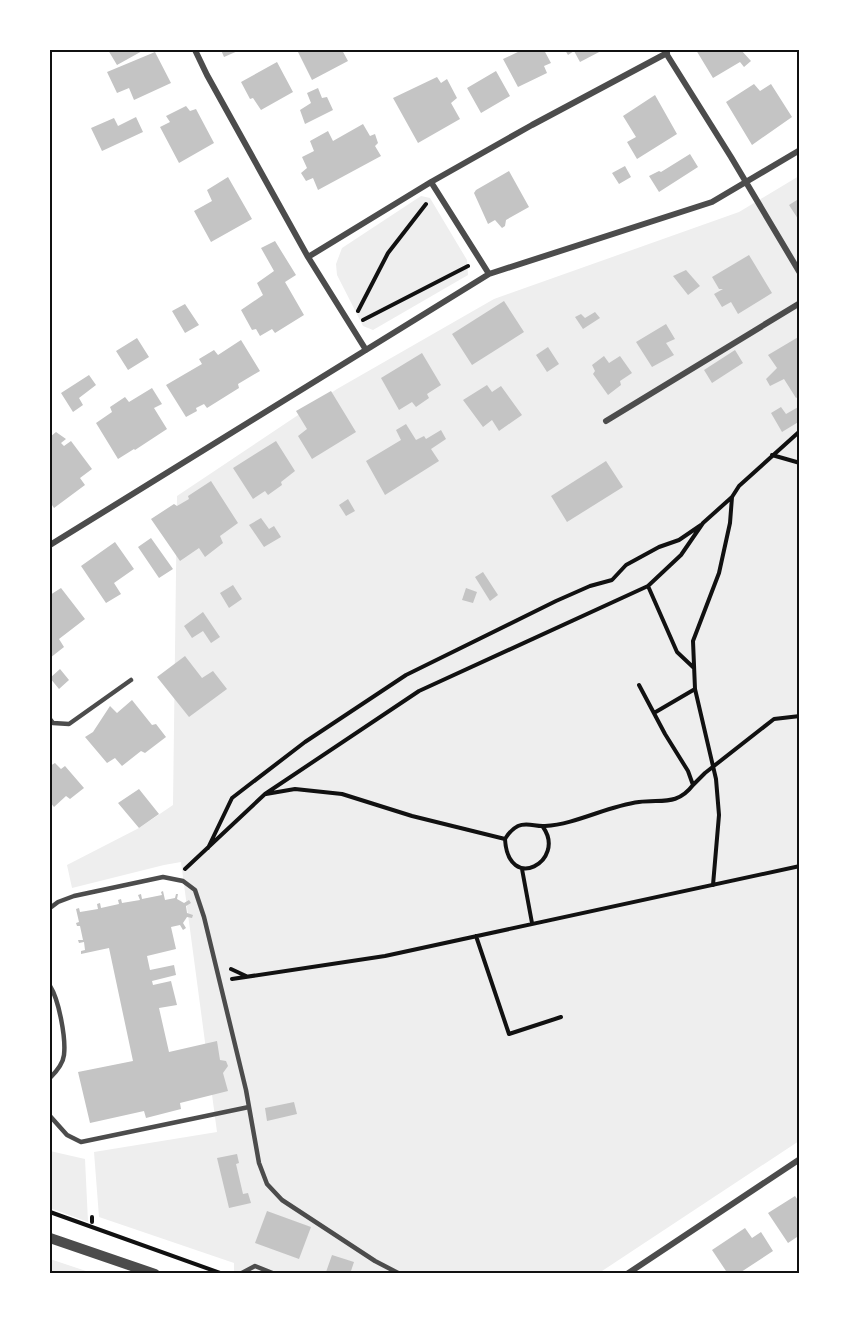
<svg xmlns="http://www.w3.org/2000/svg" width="849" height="1323" font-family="'Space Grotesk',sans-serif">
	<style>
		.green { fill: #eee }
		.building { fill: #c4c4c4 }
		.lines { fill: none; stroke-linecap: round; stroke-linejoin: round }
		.path { stroke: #111; stroke-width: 4 }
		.service { stroke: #4c4c4c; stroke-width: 4.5 }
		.minor { stroke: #4c4c4c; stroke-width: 6 }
		.tertiary { stroke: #4c4c4c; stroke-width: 10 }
		.neatline { fill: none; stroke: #111; stroke-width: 2 }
	</style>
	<rect width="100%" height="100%" fill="#fff"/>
	<path class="green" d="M799,176v965l-200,132h-365v-10l-135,-46 -5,-65 123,-20 -36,-270 -17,3 -92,23 -5,-23 72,-37 34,-23 4,-309 160,-107 157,-90 245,-87z
		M421,196l9,2 37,62 1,15 -95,55 -10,-4 -26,-51 -1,-11 6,-16z
		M50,1151l35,8 3,63 -38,-14z
		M50,1259l42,14h-42z"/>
	<path class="building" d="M108,50h36l-27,15z
		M221,50h19l-16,7z
		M297,50h45l6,11 -36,19z
		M522,50h13l1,2 8,-2 7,13 -7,3 3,7 -29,14 -15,-28z
		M565,50h38l-23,12 -6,-11 -6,4z
		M696,50h45l10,11 -7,6 -4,-5 -27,16z
		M155,52l16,31 -37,17 -5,-12 -12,5 -10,-21z
		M277,62l16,30 -32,18 -8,-12 -3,1 -9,-17z
		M496,71l14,25 -29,17 -14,-25z
		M437,77l4,6 6,-4 10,19 -6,5 9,16 -42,24 -25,-45z
		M754,84l6,7 11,-7 21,33 -40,28 -26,-43z
		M318,88l4,10 5,-1 6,13 -28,14 -5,-14 11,-7 -4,-10z
		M655,95l22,39 -40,25 -10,-17 9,-5 -13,-21z
		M186,106l4,5 6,-2 18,34 -35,20 -19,-36 10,-5 -4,-6z
		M136,117l7,15 -41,19 -11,-23 23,-10 4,8z
		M363,124l7,12 5,-2 3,9 -3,3 6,10 -63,34 -5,-12 -7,3 -5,-8 6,-5 -5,-11 12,-6 -4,-10 18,-10 5,10z
		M690,154l8,13 -39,25 -10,-16 10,-5 2,1z
		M625,166l6,11 -12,7 -7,-11z
		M509,171l20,36 -23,13 -1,6 -3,2 -7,-8 -7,4 -14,-31 2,-3z
		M228,177l24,42 -41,23 -17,-31 18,-10 -5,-11z
		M800,198v24l-11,-17z
		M275,241l21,34 -11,7 19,33 -29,18 -3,-4 -12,7 -4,-7 -4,1 -11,-20 22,-15 -6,-12 17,-12 -13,-23z
		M749,255l23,38 -34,21 -7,-12 -9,5 -8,-13 9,-5h-4l-7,-12z
		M686,270l14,16 -12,9 -15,-19z
		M504,301l20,31 -52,33 -20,-31z
		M185,304l14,21 -14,8 -13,-22z
		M595,312l5,6 -17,11 -8,-12 6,-3 4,4z
		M666,324l9,15 -9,4 8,12 -22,12 -16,-25z
		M800,336v60l-4,2 -12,-19 -14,7 -4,-7 11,-11 -9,-13z
		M137,338l12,19 -21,13 -12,-19z
		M241,340l19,31 -22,13 1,4 -32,20 -3,-4 -8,4 1,3 -11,6 -20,-32 36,-21 -3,-5 15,-9 4,5z
		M548,347l11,17 -12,8 -11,-17z
		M735,350l8,13 -31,20 -8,-13z
		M422,353l19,32 -14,9 2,4 -13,9 -4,-5 -13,8 -18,-32z
		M604,356l5,7 11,-7 12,17 -12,8 1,4 -13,10 -15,-21 2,-3 -3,-6z
		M89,375l7,10 -17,13 4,7 -10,7 -12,-19z
		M487,385l5,7 9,-6 21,29 -23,16 -7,-11 -9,7 -20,-27z
		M152,388l10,16 -8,4 13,21 -32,21 -1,-1 -16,10 -22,-36 16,-11 -2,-5 15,-10 4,5z
		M331,391l25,41 -44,27 -14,-23 9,-7 -11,-18z
		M800,406v15l-18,11 -11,-19 10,-6 5,7z
		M406,424l10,16 8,-4 2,3 15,-9 5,9 -15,10 8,12 -54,34 -19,-34 35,-21 -5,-10z
		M56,432l10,7 -5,4 3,3 7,-5 21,28 -12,9 5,7 -31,23 -4,-6v-65z
		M276,441l19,30 -14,11 1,3 -14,10 -3,-4 -12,8 -20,-31z
		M606,461l17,26 -56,35 -16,-26z
		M211,481l27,42 -18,13 3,7 -18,14 -6,-9 -19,13 -29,-42 23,-15 3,2 12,-7 -1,-3z
		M348,499l7,12 -9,5 -7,-11z
		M261,518l8,11 5,-3 7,11 -17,10 -15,-22z
		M151,538l22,31 -14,9 -21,-31z
		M115,542l19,27 -20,14 7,11 -15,9 -25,-37z
		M483,572l15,23 -8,6 -15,-24z
		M233,585l9,14 -13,9 -9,-15z
		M61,588l24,31 -26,20 5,8 -14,11v-63z
		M466,588l11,4 -4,11 -11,-3z
		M203,612l17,25 -9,6 -8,-12 -11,7 -8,-12z
		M185,656l17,22 11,-7 14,18 -38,28 -32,-40z
		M60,669l9,11 -10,9 -9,-11z
		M132,700l20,25 4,-1 10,13 -21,16 -4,-2 -19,15 -7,-8 -8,5 -22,-26 8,-5 17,-26 7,7z
		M55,763l6,6 4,-3 19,22 -14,11 -4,-3 -12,11 -4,-5v-36z
		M139,789l20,25 -20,14 -21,-25z
		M163,891l2,9 10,-2 1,-4h2l-1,5 7,4 5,-3 2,3 -5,3 1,7 6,2 -1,3 -5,-1 -4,6 3,5 -3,2 -3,-5 -9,2 5,22 -29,7 3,14 24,-5 2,10 -24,6 1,4 18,-4 6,24 -18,3 10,44 48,-11 3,19 6,1 2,5 -5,7 5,18 -48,12 1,6 -35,9 -2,-7 -54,12 -12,-51 55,-11 -24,-113 -28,6v-3l4,-1 -1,-8 -5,1 -1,-3h5l-3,-14h-3l-1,-3 3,-1 -3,-13 3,-1 1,4 18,-3 -1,-5 3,-1 1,5 18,-4 -1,-4 3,-1 1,4 18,-3 -2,-5 3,-1 1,5 20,-4 -1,-3z
		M294,1102l3,12 -30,7 -2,-13z
		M237,1154l2,9 -3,1 7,30 5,-1 3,10 -22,5 -12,-50z
		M795,1196l5,7v32l-12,8 -20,-30z
		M267,1211l44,16 -12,32 -44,-16z
		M745,1228l7,10 9,-6 12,19 -35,23h-10l-16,-24z
		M332,1255l22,7 -4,12 -24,-2z"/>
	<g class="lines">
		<path class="path" d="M358,311l30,-58 38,-49
			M363,320l105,-54
			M772,455l28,8
			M648,586l29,66 17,16
			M654,713l41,-24
			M693,785l12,-12 69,-54 26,-3
			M266,794l29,-5 47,5 70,22 93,23c3,-5 7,-10 13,-13 9,-4 18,1 27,0 32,-2 62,-20 94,-24 23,-3 38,4 54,-17l-5,-14 -23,-37 -26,-49
			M505,839c3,55 62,22 38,-12
			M208,848l24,-50 73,-56 101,-67 150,-74 34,-15 22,-6 14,-15 33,-18 20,-7 22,-15
			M185,869l80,-75 154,-103 229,-105 33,-31 22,-32 29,-26 7,-11 61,-55
			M522,869l10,54
			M713,885l6,-70 -3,-36 -21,-90 -2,-48 26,-68 11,-50 2,-26
			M476,936l33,98 52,-17
			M231,969l15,7
			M232,979l153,-23 415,-90
			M50,1212l173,62
			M92,1217v5"/>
		<path class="service" d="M50,719l3,4 16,1 62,-44
			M50,908l8,-6 16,-6 89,-19 20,4 12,9 9,27 42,173 13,73 8,21 15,16 93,61 25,13
			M50,986c9,14 16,52 14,69 -1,9 -8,17 -14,23
			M50,1116l17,19 14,7 168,-35
			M240,1274l15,-8 20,8"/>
		<path class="minor" d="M195,50l12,25 101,182 58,93
			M664,50l67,107 69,116
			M431,182l58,92
			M308,257l123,-75 101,-57 135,-72
			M606,421l194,-118
			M50,545l439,-271 223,-72 88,-52
			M627,1274l173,-115"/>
		<path class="tertiary" d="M50,1238l105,36"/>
	</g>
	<rect width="849" height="1323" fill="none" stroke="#ffffff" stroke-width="102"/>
	<rect x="51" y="51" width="747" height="1221" class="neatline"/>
</svg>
